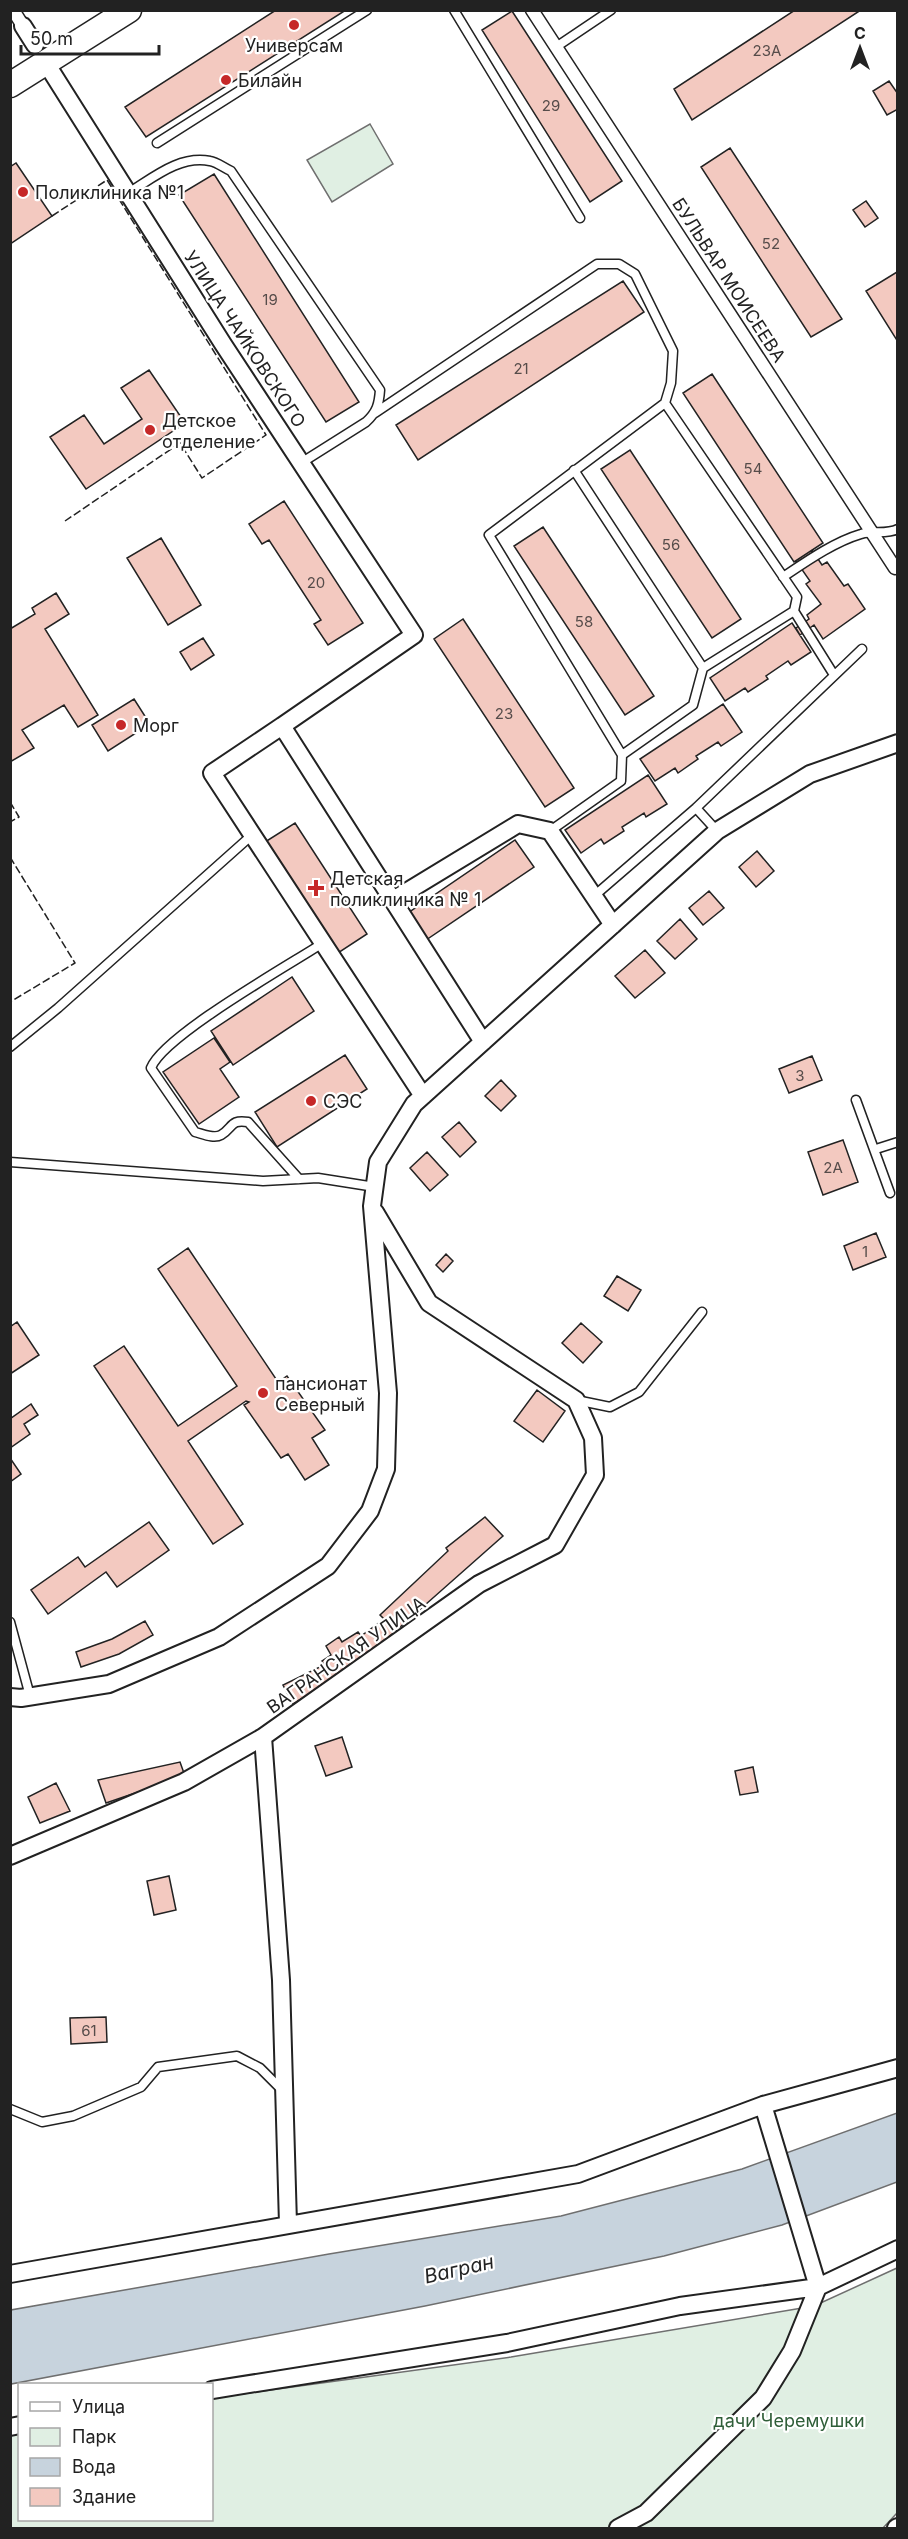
<svg xmlns="http://www.w3.org/2000/svg" width="908" height="2539" font-family="Inter,sans-serif">
	<style>
		.green { fill: #e0efe3; stroke: #6f6f6f; stroke-width: 1.5 }
		.water { fill: #c7d3dd; stroke: #6f6f6f; stroke-width: 1.5 }
		.building { fill: #f3c9c0; stroke: #222; stroke-width: 1.5 }
		.lines { fill: none; stroke-linecap: round; stroke-linejoin: round }
		.service-casing { stroke: #222; stroke-width: 11 }
		.pedestrian-casing { stroke: #222; stroke-width: 15 }
		.minor-casing { stroke: #222; stroke-width: 20 }
		.secondary-casing { stroke: #222; stroke-width: 27 }
		.service { stroke: #fff; stroke-width: 8 }
		.pedestrian { stroke: #fff; stroke-width: 12 }
		.minor { stroke: #fff; stroke-width: 16 }
		.secondary { stroke: #fff; stroke-width: 24 }
		.fence { stroke: #222; stroke-width: 1.5; stroke-dasharray: 8 3; stroke-linecap: butt }
		.poi-dot { fill: #c62828; stroke: #fff; stroke-width: 2 }
		.labels { text-anchor: middle; dominant-baseline: central; stroke-width: 4.5; stroke-linejoin: round; paint-order: stroke }
		.number-label { font-size: 15px; fill: #564c4a }
		.poi-label { font-size: 18px; fill: #222; stroke: #fff; text-anchor: start }
		.street-label { font-size: 18px; fill: #222; stroke: #fff }
		.park-label { font-size: 18px; fill: #2f5e38; stroke: #fff }
		.water-label { font-size: 20px; font-style: italic; fill: #222; stroke: #fff }
	</style>
	<rect width="100%" height="100%" fill="#fff"/>
	<path class="green" d="M370,124l23,40 -61,38 -25,-42z
		M897,2268v245l-14,15h-872l-1,-93 9,-1 1,86h192v-122l299,-41 303,-51z"/>
	<path class="water" d="M897,2113v69l-115,43 -118,31 -239,50 -414,78v-74l318,-56 232,-38 181,-47z"/>
	<path class="building" d="M276,10h70l-200,127 -21,-30z
		M795,10h66l-169,110 -18,-31z
		M512,11l110,170 -32,21 -108,-172z
		M889,81l9,13v17l-2,-1 -9,5 -14,-24z
		M730,148l112,171 -31,18 -110,-170z
		M16,163l36,53 -42,28v-77z
		M214,174l145,228 -33,20 -147,-227z
		M866,201l12,17 -13,9 -12,-17z
		M897,272l1,1v69l-32,-51z
		M623,281l21,31 -226,148 -22,-35z
		M149,370l36,53 -99,66 -36,-52 34,-22 20,29 38,-25 -21,-31z
		M712,374l111,169 -29,19 -111,-169z
		M630,450l111,169 -29,19 -111,-169z
		M284,501l79,122 -35,22 -14,-21 7,-4 -52,-80 -7,4 -13,-20z
		M543,527l111,169 -29,19 -111,-169z
		M161,538l40,67 -33,20 -41,-67z
		M812,550l10,15 5,-3 17,24 4,-2 17,25 -42,30 -9,-14 -14,10 -4,-7 13,-9 -2,-4 14,-11 -15,-20 4,-3 -14,-20z
		M56,593l13,21 -24,15 53,86 -20,12 -14,-22 -42,25 12,18 -24,14v-133l25,-15 -3,-6z
		M463,619l111,169 -29,19 -111,-168z
		M792,623l19,29 -20,13 -3,-4 -22,15 2,3 -20,13 -3,-4 -20,13 -15,-23z
		M203,638l11,17 -23,15 -11,-18z
		M134,699l16,25 -42,27 -16,-26z
		M723,704l19,28 -21,14 -3,-4 -22,14 2,3 -20,14 -3,-5 -20,13 -15,-22z
		M648,775l19,29 -21,13 -2,-4 -22,14 2,4 -20,13 -3,-5 -20,14 -16,-23z
		M295,823l72,111 -29,19 -73,-111z
		M515,840l19,27 -108,73 -18,-27z
		M757,851l17,20 -18,16 -17,-20z
		M709,891l15,17 -21,17 -14,-17z
		M680,919l17,20 -22,20 -18,-18z
		M645,950l20,23 -30,25 -20,-22z
		M292,977l22,34 -81,54 -22,-34z
		M214,1038l16,24 -10,7 19,28 -40,27 -36,-52z
		M345,1055l22,34 -90,58 -22,-35z
		M812,1056l10,24 -33,13 -10,-24z
		M501,1080l15,16 -15,15 -16,-15z
		M459,1122l17,20 -16,15 -18,-20z
		M843,1140l15,42 -35,13 -15,-43z
		M427,1152l21,23 -18,16 -20,-23z
		M876,1233l10,24 -33,13 -9,-24z
		M188,1248l90,134 9,-6 38,54 -13,8 17,27 -24,15 -17,-26 -7,4 -37,-53 5,-3 -3,-1 -58,40 55,83 -30,20 -119,-178 30,-20 54,80 59,-40 -79,-117z
		M446,1254l7,7 -10,11 -7,-7z
		M617,1276l24,14 -13,21 -24,-15z
		M17,1322l22,33 -29,19v-47z
		M581,1323l21,19 -19,21 -21,-20z
		M537,1390l28,21 -22,31 -29,-21z
		M31,1404l7,11 -14,9 6,10 -20,14v-29z
		M10,1458l11,16 -11,8z
		M485,1517l18,19 -147,130 -63,38 -10,-19 41,-20 -2,-4 9,-6 -5,-9 13,-9 3,5 16,-10 3,4 23,-17 -4,-4 68,-64 -2,-3z
		M149,1522l20,28 -52,37 -11,-15 -58,42 -17,-24 47,-33 7,10z
		M145,1621l8,14 -34,19 -38,13 -5,-15 36,-13z
		M342,1737l10,30 -26,9 -11,-30z
		M180,1762l5,14 -79,27 -8,-23z
		M753,1767l5,25 -18,3 -5,-24z
		M56,1783l14,28 -30,12 -12,-26z
		M169,1876l7,34 -22,5 -7,-34z
		M106,2017l1,25 -36,2 -1,-26z"/>
	<g class="lines">
		<g class="service-casing">
			<path id="service" d="M454,10l126,208
				M556,47l55,-37
				M157,143l210,-133
				M128,193c25,-15 51,-38 82,-32 7,1 14,7 21,10l149,219c-1,14 -3,22 -14,32l-65,41
				M665,403l132,194 -3,14 40,64
				M375,413l222,-149h22l16,10 38,77 -2,32 -6,20 -176,132 133,220
				M574,470l129,198
				M783,577c24,-16 51,-35 78,-43 12,-4 25,1 37,-5
				M696,808l21,23
				M550,831l71,-50 1,-26 71,-50 10,-37 91,-57
				M594,896l102,-88 166,-159
				M10,1047l48,-39 194,-173
				M856,1100l34,93
				M876,1149l22,-7
				M10,1162l253,19 55,-3 57,9
				M299,1179l-51,-57c-18,-3 -15,6 -27,13 -7,4 -18,-1 -26,-3l-44,-64c12,-32 138,-103 172,-125
				M576,1400l34,7 29,-15 63,-80
				M10,1622l20,74
				M10,2109l32,13 31,-6 68,-29 17,-20 79,-11 23,12 22,22"/>
		</g>
		<g class="pedestrian-casing">
			<path id="pedestrian" d="M13,10l10,16
				M532,10l363,558"/>
		</g>
		<g class="minor-casing">
			<path id="minor" d="M23,26l12,19
				M46,63l177,281 191,291 -132,91 201,316
				M282,726l-70,47 211,323
				M393,900l125,-76 32,7 63,94
				M10,1697l11,1 88,-14 110,-47 109,-71 42,-55 16,-42 2,-76 -16,-187 6,-44 36,-58 303,-273 93,-57 88,-31
				M263,1737l18,243 7,244
				M10,1856l174,-74 79,-45 216,-153 76,-39 40,-70 -2,-37 -17,-38 -147,-97 -54,-91
				M10,2274l568,-100 185,-69 135,-37
				M212,2390l295,-47 173,-37 138,-19 80,-38
				M10,2427l10,-2
				M618,2528l28,-15 117,-115 29,-47 26,-64 -55,-182
				M896,2528l2,-1"/>
		</g>
		<g class="secondary-casing">
			<path id="secondary" d="M10,85l119,-75"/>
		</g>
		<use href="#service" class="service"/>
		<use href="#pedestrian" class="pedestrian"/>
		<use href="#minor" class="minor"/>
		<use href="#secondary" class="secondary"/>
		<path class="fence" d="M52,216l55,-36 159,255 -64,43 -22,-35 -115,78
			M10,802l9,15 -9,5
			M10,857l65,106 -65,39"/>
	</g>
	<g class="poi-dot">
		<circle cx="294" cy="25" r="6"/>
		<circle cx="226" cy="80" r="6"/>
		<circle cx="23" cy="192" r="6"/>
		<circle cx="150" cy="430" r="6"/>
		<circle cx="121" cy="725" r="6"/>
		<path d="M313 879h6v6h6v6h-6v6h-6v-6h-6v-6h6z"/>
		<circle cx="311" cy="1101" r="6"/>
		<circle cx="263" cy="1393" r="6"/>
	</g>
	<g class="labels">
		<g class="number-label">
			<text x="767" y="50">23А</text>
			<text x="551" y="105">29</text>
			<text x="771" y="243">52</text>
			<text x="270" y="299">19</text>
			<text x="521" y="368">21</text>
			<text x="753" y="468">54</text>
			<text x="671" y="544">56</text>
			<text x="316" y="582">20</text>
			<text x="584" y="621">58</text>
			<text x="504" y="713">23</text>
			<text x="800" y="1075">3</text>
			<text x="833" y="1167">2А</text>
			<text x="865" y="1251">1</text>
			<text x="89" y="2030">61</text>
		</g>
		<g class="poi-label">
			<text x="294" y="45" text-anchor="middle">Универсам</text>
			<text x="238" y="80">Билайн</text>
			<text x="35" y="192">Поликлиника №1</text>
			<text x="162" y="420">Детское<tspan x="162" dy="21">отделение</tspan></text>
			<text x="133" y="725">Морг</text>
			<text x="330" y="878">Детская<tspan x="330" dy="21">поликлиника № 1</tspan></text>
			<text x="323" y="1101">СЭС</text>
			<text x="275" y="1383">пансионат<tspan x="275" dy="21">Северный</tspan></text>
		</g>
		<g class="street-label">
			<text transform="translate(729 280) rotate(57)">БУЛЬВАР МОИСЕЕВА</text>
			<text transform="translate(245 339) rotate(57)">УЛИЦА ЧАЙКОВСКОГО</text>
			<text transform="translate(346 1655) rotate(-35)">ВАГРАНСКАЯ УЛИЦА</text>
		</g>
		<g class="park-label">
			<text x="789" y="2420">дачи Черемушки</text>
		</g>
		<g class="water-label">
			<text transform="translate(459 2269) rotate(-13)">Вагран</text>
		</g>
	</g>
	<rect width="908" height="2539" fill="none" stroke="#222222" stroke-width="24"/>
	<rect x="18" y="2383" width="195" height="138" fill="#ffffff" stroke="#a7a7a7" stroke-width="1.5"/>
	<rect x="30" y="2402" width="30" height="9" fill="#ffffff" stroke="#a7a7a7" stroke-width="1.5"/>
	<text x="72" y="2413" font-size="18" fill="#222222">Улица</text>
	<rect x="30" y="2428" width="30" height="18" fill="#e0efe3" stroke="#a7a7a7" stroke-width="1.5"/>
	<text x="72" y="2443" font-size="18" fill="#222222">Парк</text>
	<rect x="30" y="2458" width="30" height="18" fill="#c7d3dd" stroke="#a7a7a7" stroke-width="1.5"/>
	<text x="72" y="2473" font-size="18" fill="#222222">Вода</text>
	<rect x="30" y="2488" width="30" height="18" fill="#f3c9c0" stroke="#a7a7a7" stroke-width="1.5"/>
	<text x="72" y="2503" font-size="18" fill="#222222">Здание</text>
	<g transform="translate(860 48)" stroke="#ffffff" stroke-width="4.5" paint-order="stroke">
	<path d="M0-4.5L10 22L0 15L-10 22Z" fill="#222222"/>
	<text y="-9" font-size="16" font-weight="bold" text-anchor="middle" fill="#222222">С</text>
	</g>
	<path d="M21 45v9h138v-9" fill="none" stroke="#222222" stroke-width="3"/>
	<text x="30" y="45" font-size="18" fill="#222222" stroke="#ffffff" stroke-width="4.5" paint-order="stroke">50 m</text>
</svg>
